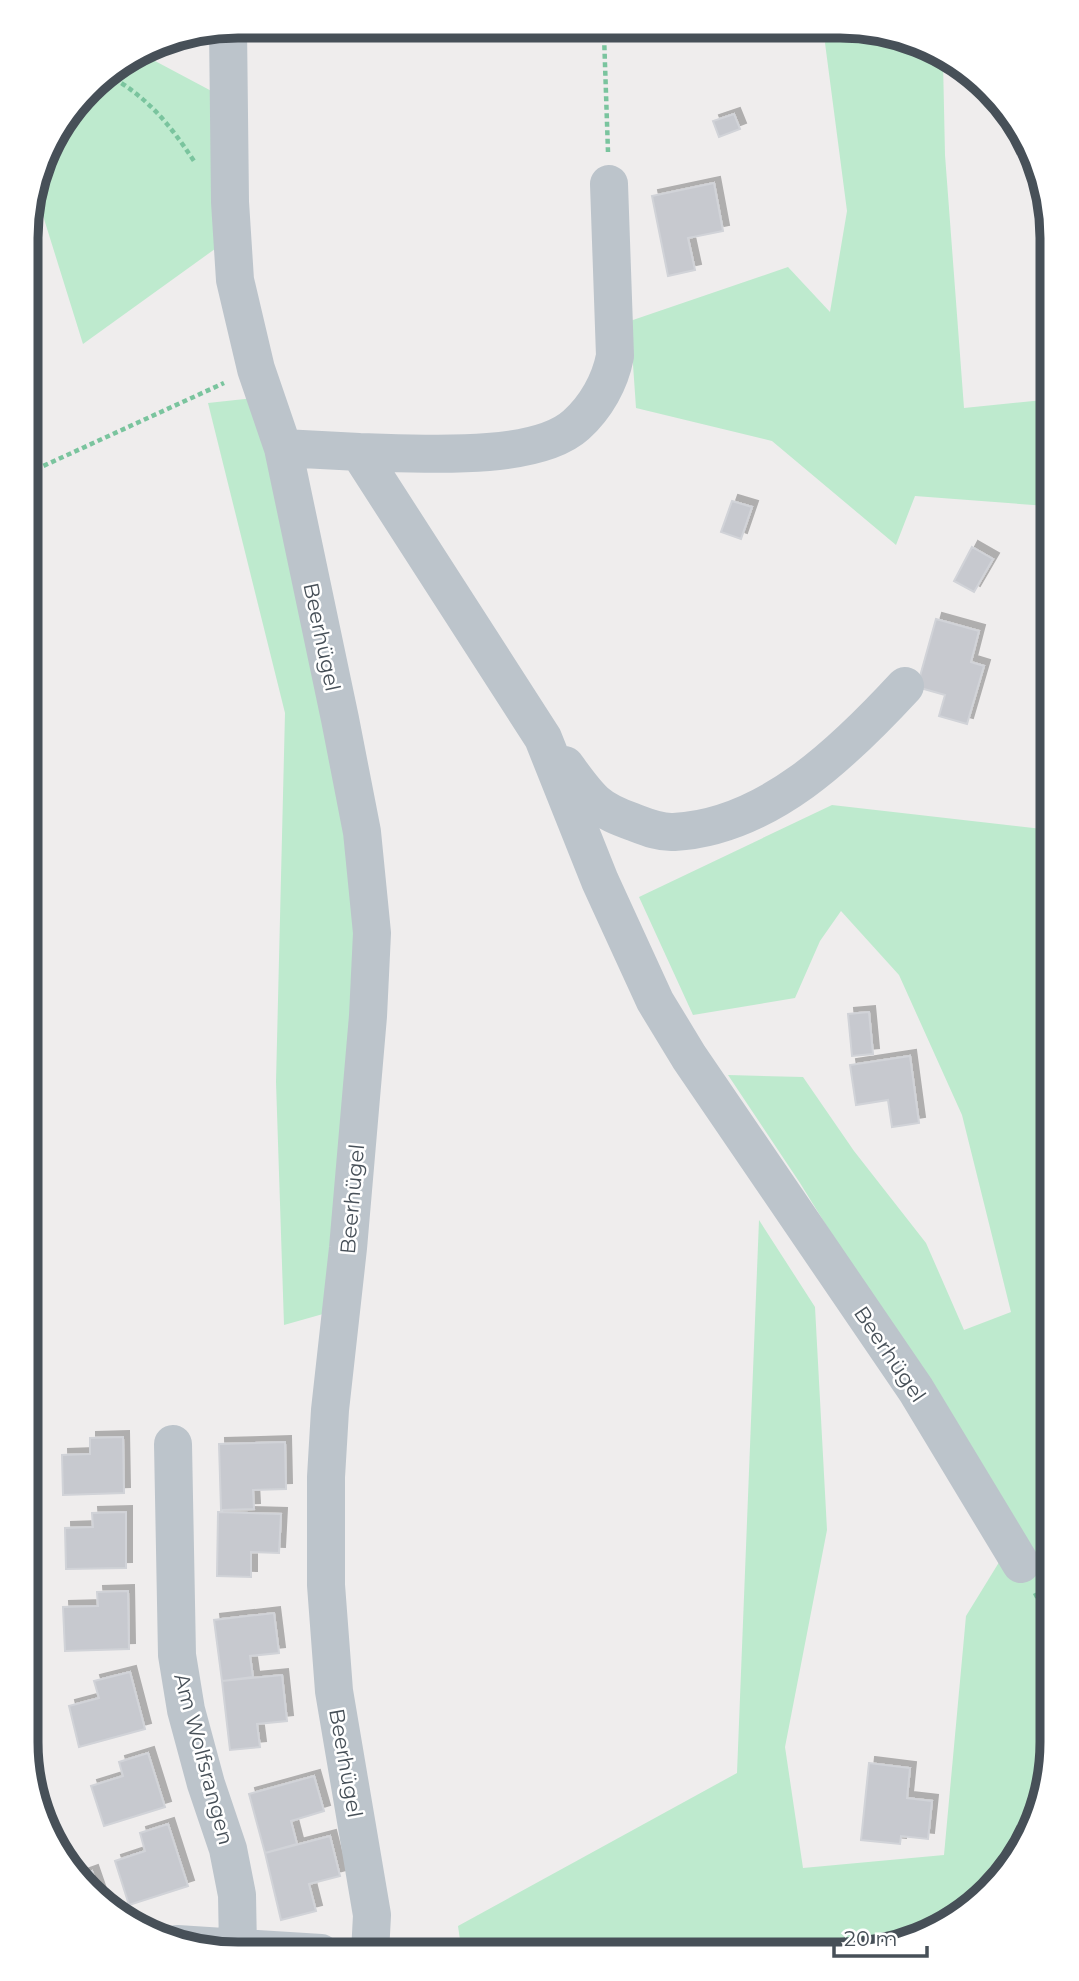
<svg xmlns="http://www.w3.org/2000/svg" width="1079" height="1981" font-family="Montserrat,sans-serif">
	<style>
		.green { fill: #beeace }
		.building { fill: #c7c9cf; stroke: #d1d3d8; stroke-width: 2; filter: url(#shadow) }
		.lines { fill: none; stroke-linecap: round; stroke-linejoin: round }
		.path { stroke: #7ac49e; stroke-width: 4.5; stroke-dasharray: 5 3.5; stroke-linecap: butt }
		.minor { stroke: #bcc4cb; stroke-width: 38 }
		.labels { text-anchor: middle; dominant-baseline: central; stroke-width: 5; stroke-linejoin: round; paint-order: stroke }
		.street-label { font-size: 21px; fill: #475058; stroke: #fff }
		.rim { fill: none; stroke: #475058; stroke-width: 9 }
	</style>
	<defs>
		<filter id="shadow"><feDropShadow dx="6" dy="-6" stdDeviation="0" flood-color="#0004"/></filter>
	</defs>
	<rect width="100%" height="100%" fill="#efeded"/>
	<path class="green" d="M831,30h50l62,31 2,94 19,253 89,-9v91l-6,16 -132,-10 -19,49 -124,-104 -136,-33 -6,-87 158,-54 42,45 17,-101 -22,-168z
		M140,53l79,42 7,146 -143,103 -48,-154 13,-46 50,-65z
		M254,398l64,295 40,210 -14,204 -21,207 -39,11 -8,-243 9,-369 -77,-310z
		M832,805l210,24 11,-21 -1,948 -15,67 -28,48 -40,40 -60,32 -69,12 -378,-1 -4,-28 279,-153 22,-553 56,87 12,223 -42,217 18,121 141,-13 22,-239 51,-83 -217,-350 -72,-108 75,2 51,74 72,92 38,87 47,-18 -49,-197 -63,-140 -58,-64 -21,30 -25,57 -102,17 -54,-118z"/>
	<path class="building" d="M734,114l6,15 -21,8 -6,-16z
		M714,183l9,48 -35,7 7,32 -27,6 -16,-80z
		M732,501l20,6 -11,32 -20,-7z
		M972,547l21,12 -19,33 -20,-11z
		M936,619l43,12 -8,31 13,4 -17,58 -28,-8 6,-21 -28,-8z
		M869,1012l4,42 -21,2 -4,-42z
		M910,1056l9,67 -27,4 -4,-27 -32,5 -6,-40z
		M123,1437l1,56 -61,2 -1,-40 28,-1v-16z
		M285,1442l1,47 -33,1 1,19 -33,1 -2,-66z
		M126,1512v56l-60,1 -1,-41 28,-1 -1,-14z
		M218,1512l63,2 -2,39 -28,-1v25l-34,-1z
		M128,1591l1,58 -64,2 -2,-44 35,-1 -1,-14z
		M274,1613l5,40 -29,3 3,21 -31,4 -8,-61z
		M130,1672l15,57 -66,18 -10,-41 30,-8 -5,-17z
		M282,1675l5,46 -30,3 3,23 -30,3 -8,-69z
		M148,1753l17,54 -61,19 -13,-40 32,-10 -4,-14z
		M869,1763l41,5 -3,30 25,3 -4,38 -27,-3 -1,8 -39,-4z
		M31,1770l16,46 -5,2 -4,-7z
		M314,1776l10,35 -33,10 6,23 -32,9 -16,-59z
		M168,1824l20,62 -59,19 -14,-44 30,-10 -5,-18z
		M330,1836l10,40 -31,8 7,27 -35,9 -16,-67z
		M92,1871l10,29 -3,2 -18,-27z"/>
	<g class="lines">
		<path class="path" d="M607,29l-3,6 4,117
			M107,74c41,24 61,48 87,87
			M28,473l196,-90
			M1035,1593l17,34"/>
		<path class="minor" d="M228,28l2,174 5,78 21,89 27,79 57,271 22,113 10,101 -4,83 -20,232 -18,162 -4,67v108l8,106 38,224 -2,38
			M283,448l76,4 184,286 57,143 55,120 34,56 227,333 105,174
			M359,452c54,1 175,11 217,-27 20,-18 34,-43 39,-69l-6,-172
			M565,765c9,12 19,27 30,37 11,10 24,15 38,20 13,5 27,11 41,10 94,-5 171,-81 231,-146
			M173,1444l4,211 9,55 20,74 22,65 9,46 1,53
			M177,1944l144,9"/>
	</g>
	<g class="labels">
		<g class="street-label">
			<text transform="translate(322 637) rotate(78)">Beerhügel</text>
			<text transform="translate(352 1199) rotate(-85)">Beerhügel</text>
			<text transform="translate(890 1354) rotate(56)">Beerhügel</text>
			<text transform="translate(204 1759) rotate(75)">Am Wolfsrangen</text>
			<text transform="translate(346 1763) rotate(80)">Beerhügel</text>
		</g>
	</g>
	<path d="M0 0H1079V1981H0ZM238 38H840A200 200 0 0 1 1040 238V1742A200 200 0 0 1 840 1942H238A200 200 0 0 1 38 1742V238A200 200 0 0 1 238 38Z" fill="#fff" fill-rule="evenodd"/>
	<path class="rim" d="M238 38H840A200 200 0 0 1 1040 238V1742A200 200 0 0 1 840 1942H238A200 200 0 0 1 38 1742V238A200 200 0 0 1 238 38Z"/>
	<path d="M834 1946v10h93v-10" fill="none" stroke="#475058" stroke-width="3.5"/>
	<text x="844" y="1946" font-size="21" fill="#475058" stroke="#ffffff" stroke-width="5" paint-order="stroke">20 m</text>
</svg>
